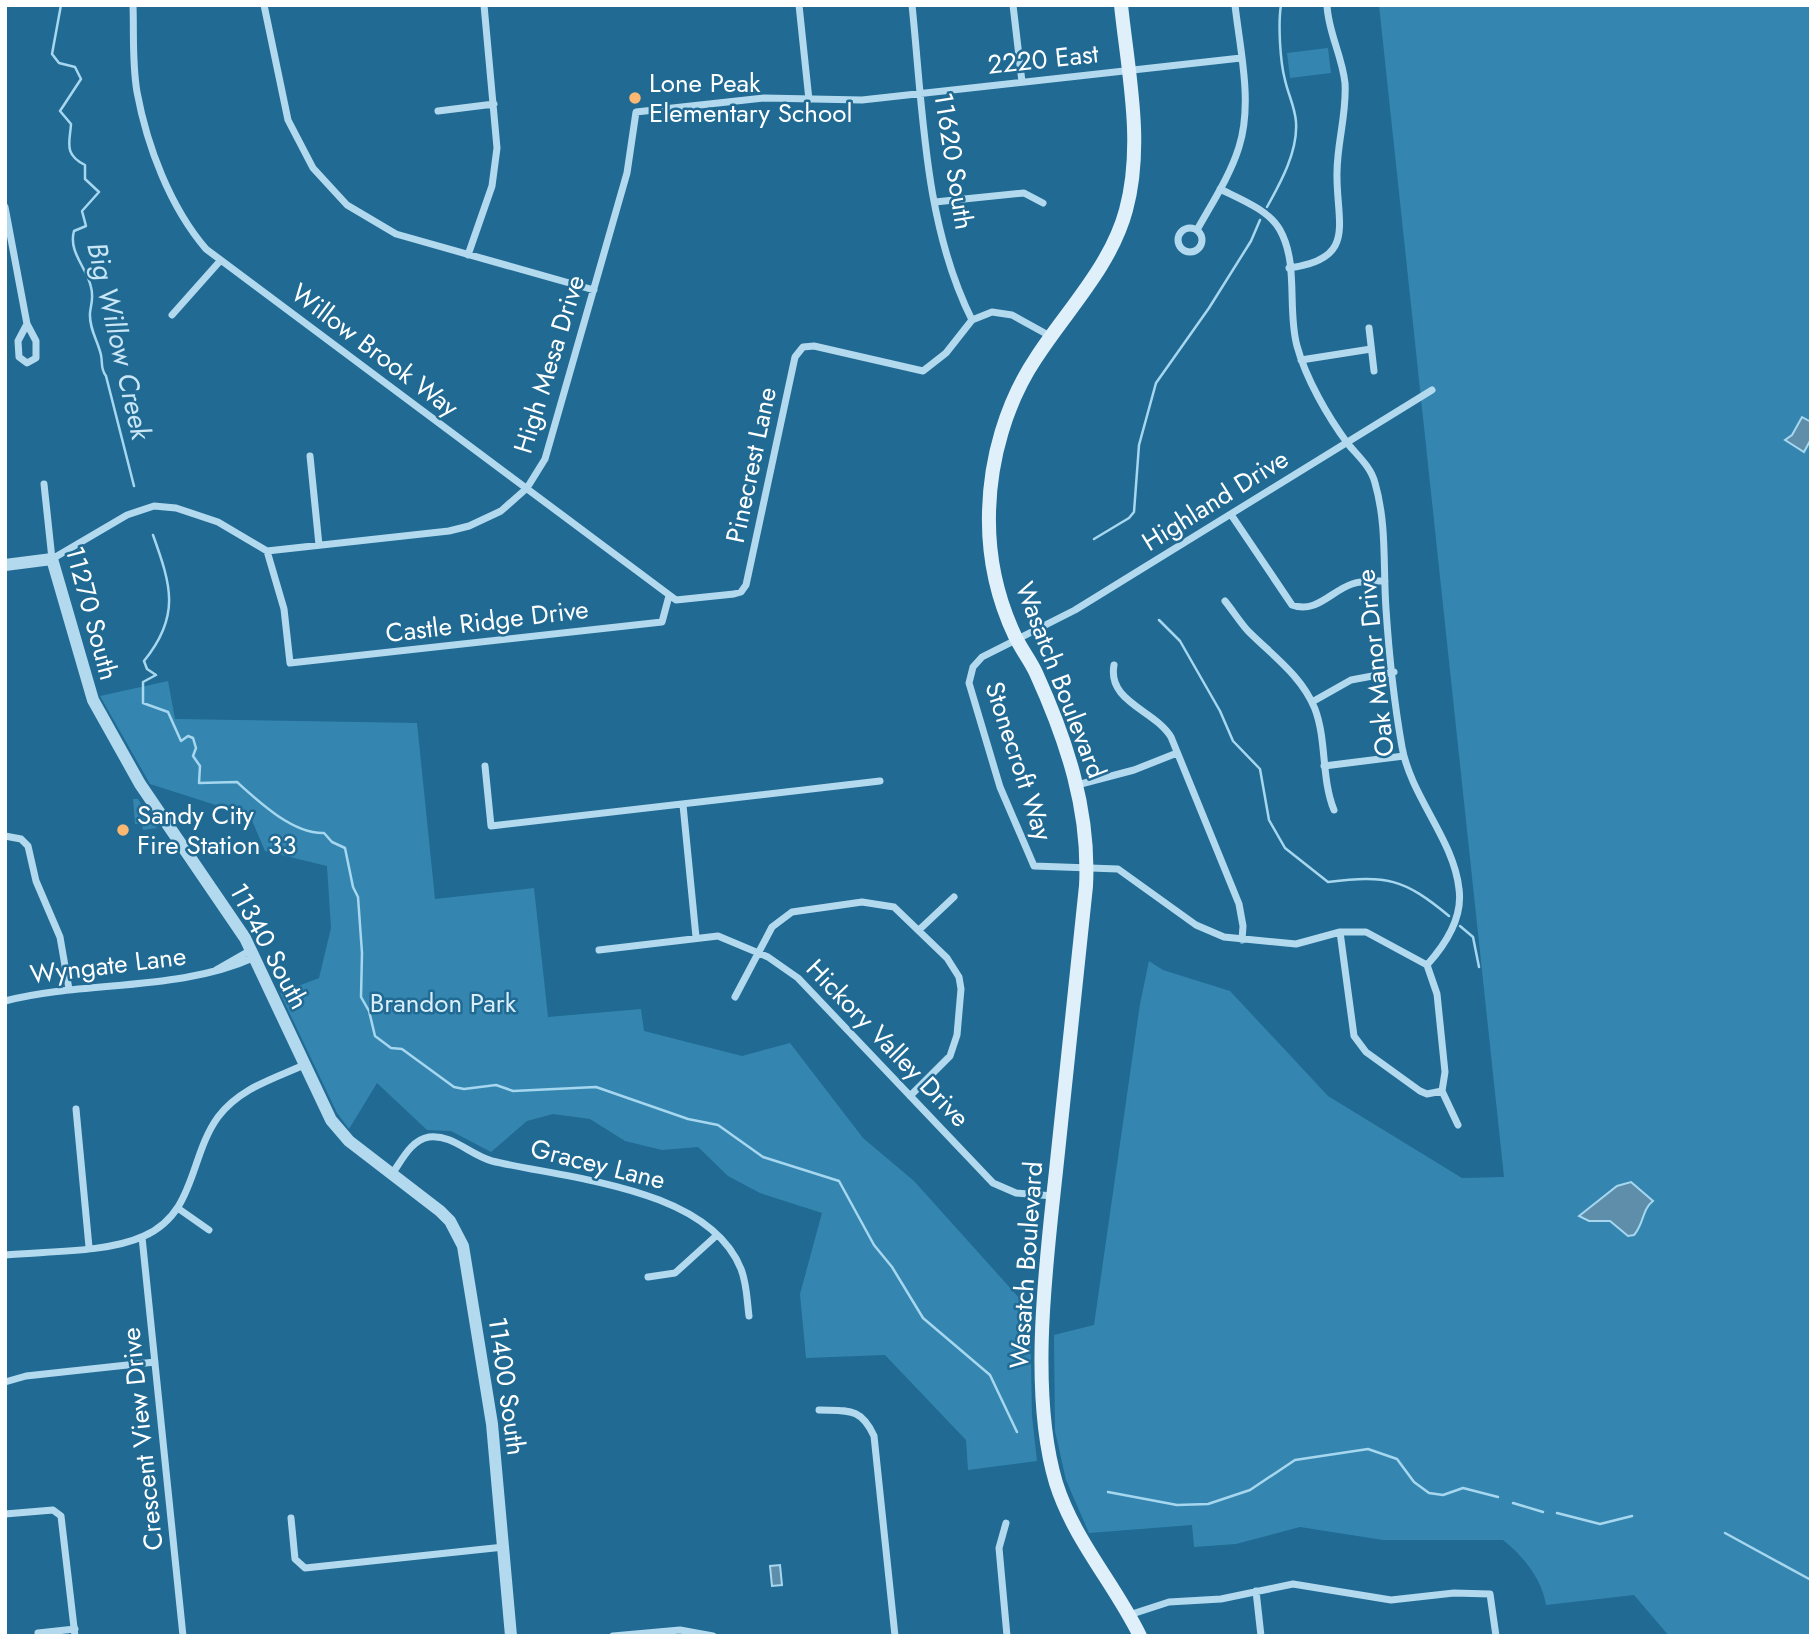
<svg xmlns="http://www.w3.org/2000/svg" width="1816" height="1641" font-family="Jost,sans-serif">
	<style>
		.green { fill: #3486b1 }
		.water { fill: #5e8ea9; stroke: #a6d7ef; stroke-width: 2 }
		.lines { fill: none; stroke-linecap: round; stroke-linejoin: round }
		.stream { stroke: #a6d7ef; stroke-width: 2.5 }
		.minor { stroke: #b2d9ee; stroke-width: 7 }
		.tertiary { stroke: #b2d9ee; stroke-width: 12 }
		.secondary { stroke: #dff0fa; stroke-width: 14 }
		.poi-dot { fill: #fbb873; stroke: #206a93; stroke-width: 2.5 }
		.labels { text-anchor: middle; dominant-baseline: central; stroke-width: 5; stroke-linejoin: round; paint-order: stroke }
		.street-label { font-size: 26px; fill: #fff; stroke: #206a93 }
		.poi-label { font-size: 26px; fill: #fff; stroke: #206a93; text-anchor: start }
		.park-label { font-size: 26px; fill: #d8eefa; stroke: #206a93 }
		.water-label { font-size: 28px; font-style: italic; fill: #c8e6f6; stroke: #206a93 }
	</style>
	<rect width="100%" height="100%" fill="#206a93"/>
	<path class="green" d="M1379,5h432v1631h-142l-35,-41 -88,10c-4,-26 -23,-49 -43,-65h-120l-83,-13 -64,17 -42,3 -2,-22 -103,8 -23,-53 -11,-49 -1,-96 40,-10 46,-321 9,-43 14,9 67,21 98,105 134,82 42,-1z
		M1328,48l3,25 -41,5 -3,-25z
		M168,681l7,38 242,4 18,176 99,-11 14,129 93,-8 3,22 98,25 48,-13 73,95 51,43 116,129 2,106 5,45 -69,9 -2,-30 -81,-85 -79,3 -6,-64 22,-81 -62,-20 -32,-17 -30,-29 -36,3 -37,-9 -35,-22 -37,-5 -26,7 -36,31 -40,-21 -24,-1 -50,-47 -28,46 -12,-16 -57,-120 39,-15 12,-50 -4,-62 -62,-15 -15,-35 -100,-32 -50,-88z
		M133,799h5l19,29 -14,2 -1,-6h-7z"/>
	<path class="water" d="M1802,417l9,5v17l-7,13 -19,-12 7,-5z
		M1631,1182l22,19c-11,8 -9,23 -19,34l-6,1 -18,-15h-21l-10,-5 38,-30z
		M780,1565l2,20 -10,1 -2,-20z"/>
	<g class="lines">
		<path class="stream" d="M61,5l-9,49 7,9 16,4 6,12 -21,32 11,13c-1,18 -8,30 14,41v14l14,13 -17,19 4,15 -12,5c-6,21 13,37 17,56 3,11 0,16 -1,26 -1,16 8,28 11,42 2,9 -1,13 5,21l28,110
			M1267,207c14,-25 31,-56 29,-85 -1,-15 -8,-28 -11,-42 -5,-19 -7,-56 -4,-75
			M153,535c18,50 28,81 -9,126l3,8 9,6 -13,7v21l25,9 13,29 7,-5 5,2 3,10 -3,8 7,10 -1,17 38,-1c22,20 56,52 87,51l8,9 13,6 8,39 5,10 4,56 -1,44 8,14 6,25 16,12 11,1 52,38 10,2 32,-4 17,6 83,-4 92,32 30,6 45,32 76,24 35,64 18,22 31,51 67,57 27,57
			M1094,539l35,-21 5,-6 5,-67 17,-62 53,-75 42,-67 9,-21
			M1159,620l21,21 40,70 13,30 27,28 9,51 16,28 43,34c59,-7 75,-4 121,34
			M1460,926l13,11 6,30
			M1108,1492l69,13 31,-1 42,-14 45,-30 73,-11 29,10 17,23 15,11 14,2 20,-7 35,9
			M1513,1503l30,9
			M1557,1513l43,11 32,-8
			M1725,1533l86,47"/>
		<path class="minor" d="M133,5c1,29 -1,58 4,87 10,54 33,115 69,157l470,351 58,-6 7,-2 5,-7 49,-228 8,-10 11,-1 109,25 23,-18 26,-33 20,-8 20,3 38,21
			M264,5l24,115 25,48 34,37 49,29 198,56
			M799,5l10,95
			M912,5c11,105 12,219 60,315
			M1013,5l9,77
			M438,111l56,-7
			M1220,189c20,10 49,21 60,41 19,34 7,80 17,116 9,33 31,71 51,98 10,12 23,23 27,39 12,41 8,84 11,126 3,45 8,93 16,138 9,50 52,93 57,142 4,28 -14,56 -32,76
			M935,202l89,-9 19,10
			M5,207l22,117 9,17v17l-9,5 -8,-6 -1,-16 9,-17
			M1178 240a12 12 0 1 1 24 0a12 12 0 1 1-24 0Z
			M1197,230c15,-27 33,-54 42,-83 14,-44 1,-97 -4,-142
			M468,255l24,-69 5,-38 -13,-143
			M1289,268c69,-9 47,-45 48,-95 0,-31 10,-59 8,-90 -3,-28 -17,-51 -18,-78
			M172,315l48,-54
			M1369,328l5,43
			M1301,360l70,-11
			M310,456l9,89
			M44,484l8,75 75,-44 27,-9 22,2 42,14 49,29 182,-20 20,-5 32,-15 26,-23 18,-29 82,-286 9,-61 128,-14 98,2 379,-42
			M1232,516l60,89c24,9 39,-14 60,-21 11,-4 22,-3 33,-3
			M267,551l17,58 6,54 372,-41 7,-26
			M1225,601c8,10 15,21 23,30 24,24 54,45 67,78 12,32 6,69 19,101
			M1114,665c-7,37 41,45 57,72l68,167 4,22 -1,14
			M1312,702l39,-22 43,-8
			M485,766l6,60 389,-45
			M1324,766l80,-10
			M1077,785l57,-15 43,-17
			M683,805l13,132
			M5,836l16,3 7,7 8,35 24,56 9,52
			M920,929l34,-32
			M1340,932l14,104 12,16 54,39 7,3 15,-3
			M599,950l119,-14 50,21 30,21 195,205 23,10 37,3
			M1427,965l-61,-33h-26l-44,12 -72,-7 -28,-12 -78,-56 -84,-3 -34,-79 -31,-104 4,-16 9,-10 93,-47 357,-220
			M1427,965l10,29 8,78 -3,19 16,34
			M216,970l35,-20
			M735,997l37,-70 20,-15 70,-10 32,5 53,51 12,19 2,12 -4,46 -7,21 -40,40
			M5,1001c82,-21 173,-9 250,-44
			M76,1109l13,138
			M392,1174c10,-14 19,-34 37,-37 23,-3 41,18 63,24 76,18 216,26 249,108 6,15 6,32 8,47
			M179,1209l30,21
			M142,1237l41,399
			M5,1255c41,-4 102,-2 139,-19 52,-23 45,-79 74,-119 22,-29 55,-38 86,-52
			M648,1277l27,-4 42,-38
			M5,1382l21,-6 129,-14
			M819,1410c29,1 42,-3 55,26l21,200
			M5,1514l48,-4 8,6 14,120
			M291,1518l4,41 10,9 199,-21
			M1006,1523l-7,25 8,88
			M1256,1591l5,45
			M1129,1615l40,-13 52,-3 72,-15 98,16 63,-7 36,1 6,42
			M38,1633l37,-4
			M613,1636l67,-6 33,6"/>
		<path class="tertiary" d="M5,565l47,-6 41,141 47,84 105,154 86,182 18,21 91,70 10,10 13,25 29,178 19,212"/>
		<path class="secondary" d="M1121,5c7,67 23,139 5,205 -15,56 -59,100 -90,148 -30,45 -46,101 -47,155 -1,42 8,85 26,123 6,13 15,24 21,37 31,68 54,138 50,213 -10,95 -20,190 -30,285 -10,93 -27,222 0,312 18,57 58,100 84,153"/>
	</g>
	<g class="poi-dot">
		<circle cx="635" cy="98" r="7"/>
		<circle cx="123" cy="830" r="7"/>
	</g>
	<g class="labels">
		<g class="street-label">
			<text transform="translate(1043 59) rotate(-6)">2220 East</text>
			<text transform="translate(954 161) rotate(81)">11620 South</text>
			<text transform="translate(375 350) rotate(37)">Willow Brook Way</text>
			<text transform="translate(549 364) rotate(-73)">High Mesa Drive</text>
			<text transform="translate(751 465) rotate(-78)">Pinecrest Lane</text>
			<text transform="translate(1215 500) rotate(-32)">Highland Drive</text>
			<text transform="translate(92 613) rotate(75)">11270 South</text>
			<text transform="translate(487 621) rotate(-7)">Castle Ridge Drive</text>
			<text transform="translate(1375 663) rotate(-96)">Oak Manor Drive</text>
			<text transform="translate(1061 680) rotate(69)">Wasatch Boulevard</text>
			<text transform="translate(1019 761) rotate(72)">Stonecroft Way</text>
			<text transform="translate(269 946) rotate(62)">11340 South</text>
			<text transform="translate(108 965) rotate(-7)">Wyngate Lane</text>
			<text transform="translate(888 1043) rotate(46)">Hickory Valley Drive</text>
			<text transform="translate(598 1164) rotate(14)">Gracey Lane</text>
			<text transform="translate(1026 1265) rotate(-86)">Wasatch Boulevard</text>
			<text transform="translate(507 1386) rotate(82)">11400 South</text>
			<text transform="translate(142 1439) rotate(-96)">Crescent View Drive</text>
		</g>
		<g class="poi-label">
			<text x="649" y="83">Lone Peak<tspan x="649" dy="30">Elementary School</tspan></text>
			<text x="137" y="815">Sandy City<tspan x="137" dy="30">Fire Station 33</tspan></text>
		</g>
		<g class="park-label">
			<text x="443" y="1003">Brandon Park</text>
		</g>
		<g class="water-label">
			<text transform="translate(119 341) rotate(77)">Big Willow Creek</text>
		</g>
	</g>
	<rect width="1816" height="1641" fill="none" stroke="#ffffff" stroke-width="14"/>
</svg>
